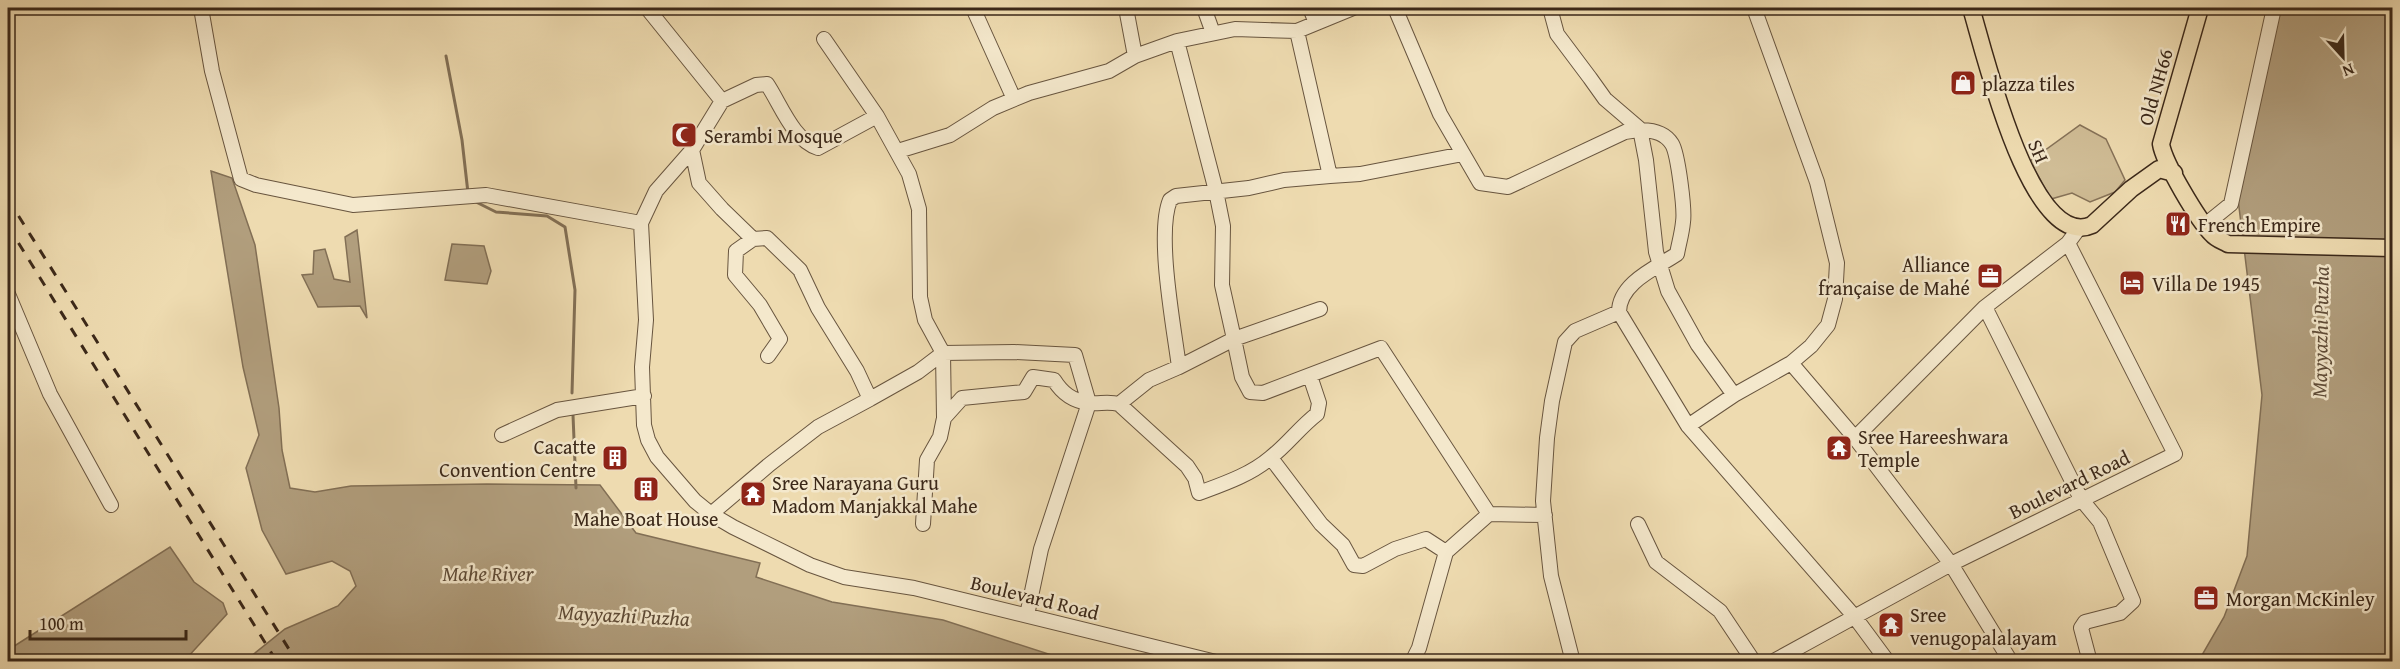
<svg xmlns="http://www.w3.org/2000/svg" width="2400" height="669" font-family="'Gentium Book Plus',serif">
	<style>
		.green { fill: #d0bd96; stroke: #867258; stroke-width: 1.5 }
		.water { fill: #b19e7d; stroke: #826f55; stroke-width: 1.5 }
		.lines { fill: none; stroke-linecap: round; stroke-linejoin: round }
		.stream { stroke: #826f55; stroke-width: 3 }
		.minor-casing { stroke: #68553f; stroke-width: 16 }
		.major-casing { stroke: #3b2819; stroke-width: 19 }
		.minor { stroke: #f4e8cc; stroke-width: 14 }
		.major { stroke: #eedbb0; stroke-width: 16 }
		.rail { stroke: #3b2819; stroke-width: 3; stroke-dasharray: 10 10; stroke-linecap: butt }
		.labels { text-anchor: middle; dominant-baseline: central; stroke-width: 5; stroke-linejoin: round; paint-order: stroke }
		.poi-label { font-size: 20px; fill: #3b2819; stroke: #f4e8cc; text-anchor: start }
		.street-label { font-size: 20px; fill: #3b2819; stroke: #f4e8cc }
		.water-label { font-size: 21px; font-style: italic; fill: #5e4b37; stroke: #f4e8cc }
	</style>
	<rect width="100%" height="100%" fill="#eedbb0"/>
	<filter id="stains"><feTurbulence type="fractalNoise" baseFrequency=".00333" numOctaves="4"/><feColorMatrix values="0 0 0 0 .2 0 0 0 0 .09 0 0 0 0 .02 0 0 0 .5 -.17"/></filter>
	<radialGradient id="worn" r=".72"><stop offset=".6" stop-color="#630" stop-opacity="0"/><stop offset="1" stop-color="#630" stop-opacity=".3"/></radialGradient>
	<path class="green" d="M2080,125l26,14 19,41 -10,12 -25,10 -18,-9 -21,6 -21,-38z"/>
	<path class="water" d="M2279,8h113v653l-194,1 26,-45 23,-61 15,-161 -24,-196z
		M211,171l21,7 23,67 24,163 3,42 8,38 25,4 36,-6 136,-2 113,1 36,48 124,30 -4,14 76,25 111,18 127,41h-825l40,-32 53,-23 18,-20 -6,-15 -18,-10 -46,13 -24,-44 -16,-62 13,-33 -16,-68z
		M357,230l10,88 -7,-12 -42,1 -16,-32 11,-1 1,-23 11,-2 9,30 16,3 -5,-45z
		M452,244l32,2 7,25 -4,13 -42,-4z
		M170,547l24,35 29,21 4,11 -41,45v2h-178v-11z"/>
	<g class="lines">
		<path class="stream" d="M446,56l16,84 6,53
			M476,202l20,10 51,4 18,11 10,63 -3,103
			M573,415l3,73"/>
		<g class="minor-casing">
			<path id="minor" d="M201,8l11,63 29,108 15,6 97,20 133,-10 155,28
				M647,8l75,93 -30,49 -36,41 -15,32 5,97 -4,47 2,58 4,15 9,17 38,44 16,13 22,13 77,38 34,12 70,11 302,74
				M973,8l41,91
				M1126,8l9,48
				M1204,8l9,25
				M1310,8l6,15
				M1395,8l45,106 40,69 28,4 117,-55c16,-3 37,-4 47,12 6,10 13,66 11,78 -1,11 -4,21 -6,32 -21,14 -58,29 -58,58
				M1550,8l7,26 33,44 15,21 35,30 6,31 10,92 12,39 30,54 36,50
				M824,39l53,77 32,58 10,35 1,88 5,23 18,33 1,65
				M1177,41l58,-12 62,2
				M722,101l34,-16 11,-1c14,21 26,56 51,64l59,-32
				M692,150l7,33 23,26 31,30 -17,12 -1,24 25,30 20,34 -12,17
				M898,151l52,-16 43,-27 36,-15 80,-22 26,-15 42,-15 39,150 7,35 -1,59 12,54 86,-30
				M1330,176l30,-2 103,-20
				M2205,225l26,-21 43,-196
				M8,294l42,100 61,111
				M1985,307l96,192 19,23 33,79 -13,12 -35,9 -4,6 9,34
				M1791,363l64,75 96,126 60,98
				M1179,367l55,-28 8,38 8,15 13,1 118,-45 108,166
				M870,399l48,-27 25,-19 71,-1 61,3 14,48 -48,146 -14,66
				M1119,404l30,-24 30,-13c-5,-39 -23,-133 -9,-167l6,-4 73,-8 35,-8 46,-4 -33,-145 56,-23
				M1688,426l46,-31 57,-32 20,-17 17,-21 7,-26 2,-36 -20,-81 -63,-174
				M502,435l55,-25 87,-14
				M1855,438l130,-131 83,-64 11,-15
				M1271,458l50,66 22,21 11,20 9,1 32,-17 31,-10 20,13
				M711,514l59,-50 48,-37 52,-28 -13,-28 -39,-63 -18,-38 -33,-32 -14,1
				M923,524l4,-64 13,-23 4,-19 18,-20 62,-6 9,-15 21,3c8,13 18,21 35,23 11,1 19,-2 30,1l68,62 8,12 4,15c24,-9 51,-18 71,-35 17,-13 30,-31 47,-44l2,-11 -9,-27
				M1638,524l18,38 64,49 34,51
				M1412,662l7,-14 27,-96 43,-38 56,1
				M1573,662l-22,-86 -8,-75 4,-63 5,-37 13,-59 10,-11 44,-19 69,114 166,190 34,46
				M1772,662l179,-98 224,-110 -107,-211"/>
		</g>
		<g class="major-casing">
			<path id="major" d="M1971,8c12,38 59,245 121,217l39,-36 28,-20 15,4
				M2200,8l-39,136c3,19 37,76 51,90 4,5 11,7 16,10l164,4"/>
		</g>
		<use href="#minor" class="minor"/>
		<use href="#major" class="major"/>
		<path class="rail" d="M8,199l289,463
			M8,226l269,436"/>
	</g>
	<defs>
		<g id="shop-square" transform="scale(1.35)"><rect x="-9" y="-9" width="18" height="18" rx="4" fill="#8f2418" stroke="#f4e8cc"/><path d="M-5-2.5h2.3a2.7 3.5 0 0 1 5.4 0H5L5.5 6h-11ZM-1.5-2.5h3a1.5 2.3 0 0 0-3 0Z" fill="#fff"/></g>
		<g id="mosque-square" transform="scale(1.35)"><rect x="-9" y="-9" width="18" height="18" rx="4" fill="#8f2418" stroke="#f4e8cc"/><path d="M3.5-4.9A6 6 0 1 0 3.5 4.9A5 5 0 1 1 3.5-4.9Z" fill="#fff"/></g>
		<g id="restaurant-square" transform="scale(1.35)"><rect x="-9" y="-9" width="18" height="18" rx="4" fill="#8f2418" stroke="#f4e8cc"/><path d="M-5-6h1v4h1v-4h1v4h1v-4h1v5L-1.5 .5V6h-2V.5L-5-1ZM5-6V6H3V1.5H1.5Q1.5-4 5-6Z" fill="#fff"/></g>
		<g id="office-square" transform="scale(1.35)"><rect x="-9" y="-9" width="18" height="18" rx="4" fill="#8f2418" stroke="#f4e8cc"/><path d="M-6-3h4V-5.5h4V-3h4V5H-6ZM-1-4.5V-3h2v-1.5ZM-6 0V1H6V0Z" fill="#fff"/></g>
		<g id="hotel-square" transform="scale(1.35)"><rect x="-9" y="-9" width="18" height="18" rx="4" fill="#8f2418" stroke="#f4e8cc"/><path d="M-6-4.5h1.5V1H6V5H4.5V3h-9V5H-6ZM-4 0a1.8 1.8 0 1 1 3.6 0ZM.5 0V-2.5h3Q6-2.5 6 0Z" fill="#fff"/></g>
		<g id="temple-square" transform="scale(1.35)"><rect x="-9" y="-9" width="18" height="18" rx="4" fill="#8f2418" stroke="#f4e8cc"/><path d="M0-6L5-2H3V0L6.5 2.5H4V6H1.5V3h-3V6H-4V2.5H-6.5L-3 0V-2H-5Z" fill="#fff"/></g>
		<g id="building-square" transform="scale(1.35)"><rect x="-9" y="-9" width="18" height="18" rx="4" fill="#8f2418" stroke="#f4e8cc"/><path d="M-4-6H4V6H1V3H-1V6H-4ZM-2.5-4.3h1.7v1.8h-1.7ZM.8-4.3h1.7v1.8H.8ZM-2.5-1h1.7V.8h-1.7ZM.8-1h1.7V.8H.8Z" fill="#fff"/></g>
	</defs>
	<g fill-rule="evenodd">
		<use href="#shop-square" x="1963" y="83"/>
		<use href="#mosque-square" x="684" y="135"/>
		<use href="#restaurant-square" x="2178" y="224"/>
		<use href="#office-square" x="1990" y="276"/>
		<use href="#hotel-square" x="2132" y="283"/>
		<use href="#temple-square" x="1839" y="448"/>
		<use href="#building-square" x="615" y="458"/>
		<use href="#building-square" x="646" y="489"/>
		<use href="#temple-square" x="753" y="494"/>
		<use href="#office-square" x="2206" y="598"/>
		<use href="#temple-square" x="1891" y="625"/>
	</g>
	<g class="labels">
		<g class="poi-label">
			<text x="1982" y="83">plazza tiles</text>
			<text x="704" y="135">Serambi Mosque</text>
			<text x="2198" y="224">French Empire</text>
			<text x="1970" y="264" text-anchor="end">Alliance<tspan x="1970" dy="23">française de Mahé</tspan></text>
			<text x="2152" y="283">Villa De 1945</text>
			<text x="1858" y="436">Sree Hareeshwara<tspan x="1858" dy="23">Temple</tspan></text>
			<text x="596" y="446" text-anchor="end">Cacatte<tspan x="596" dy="23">Convention Centre</tspan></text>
			<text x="772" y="482">Sree Narayana Guru<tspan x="772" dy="23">Madom Manjakkal Mahe</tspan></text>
			<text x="646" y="518" text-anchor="middle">Mahe Boat House</text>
			<text x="2226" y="598">Morgan McKinley</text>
			<text x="1910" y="614">Sree<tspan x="1910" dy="23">venugopalalayam</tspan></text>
		</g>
		<g class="street-label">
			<text transform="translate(2155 87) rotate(-74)">Old NH66</text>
			<text transform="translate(2039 151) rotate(66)">SH</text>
			<text transform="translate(2069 484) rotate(-26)">Boulevard Road</text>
			<text transform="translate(1035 597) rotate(14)">Boulevard Road</text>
		</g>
		<g class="water-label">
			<text transform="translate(2320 332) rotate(-89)">Mayyazhi Puzha</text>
			<text x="488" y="573">Mahe River</text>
			<text transform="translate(624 615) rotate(3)">Mayyazhi Puzha</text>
		</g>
	</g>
	<rect width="2400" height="669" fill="none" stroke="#eedbb0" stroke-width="30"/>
	<rect x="9" y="9" width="2382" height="651" fill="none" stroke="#3b2819" stroke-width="3"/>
	<rect x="15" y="15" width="2370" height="639" fill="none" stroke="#3b2819" stroke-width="1.5"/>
	<g transform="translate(2343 57) rotate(158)" stroke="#f4e8cc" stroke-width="4.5" paint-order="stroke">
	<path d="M0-4.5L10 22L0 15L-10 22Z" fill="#3b2819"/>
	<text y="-9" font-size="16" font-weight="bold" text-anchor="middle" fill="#3b2819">N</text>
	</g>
	<path d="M30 630v9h156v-9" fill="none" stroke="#3b2819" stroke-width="3"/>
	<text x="39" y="630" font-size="18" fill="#3b2819" stroke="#f4e8cc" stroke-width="4.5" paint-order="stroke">100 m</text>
	<rect width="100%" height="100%" filter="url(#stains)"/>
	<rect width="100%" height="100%" fill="url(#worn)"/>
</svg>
